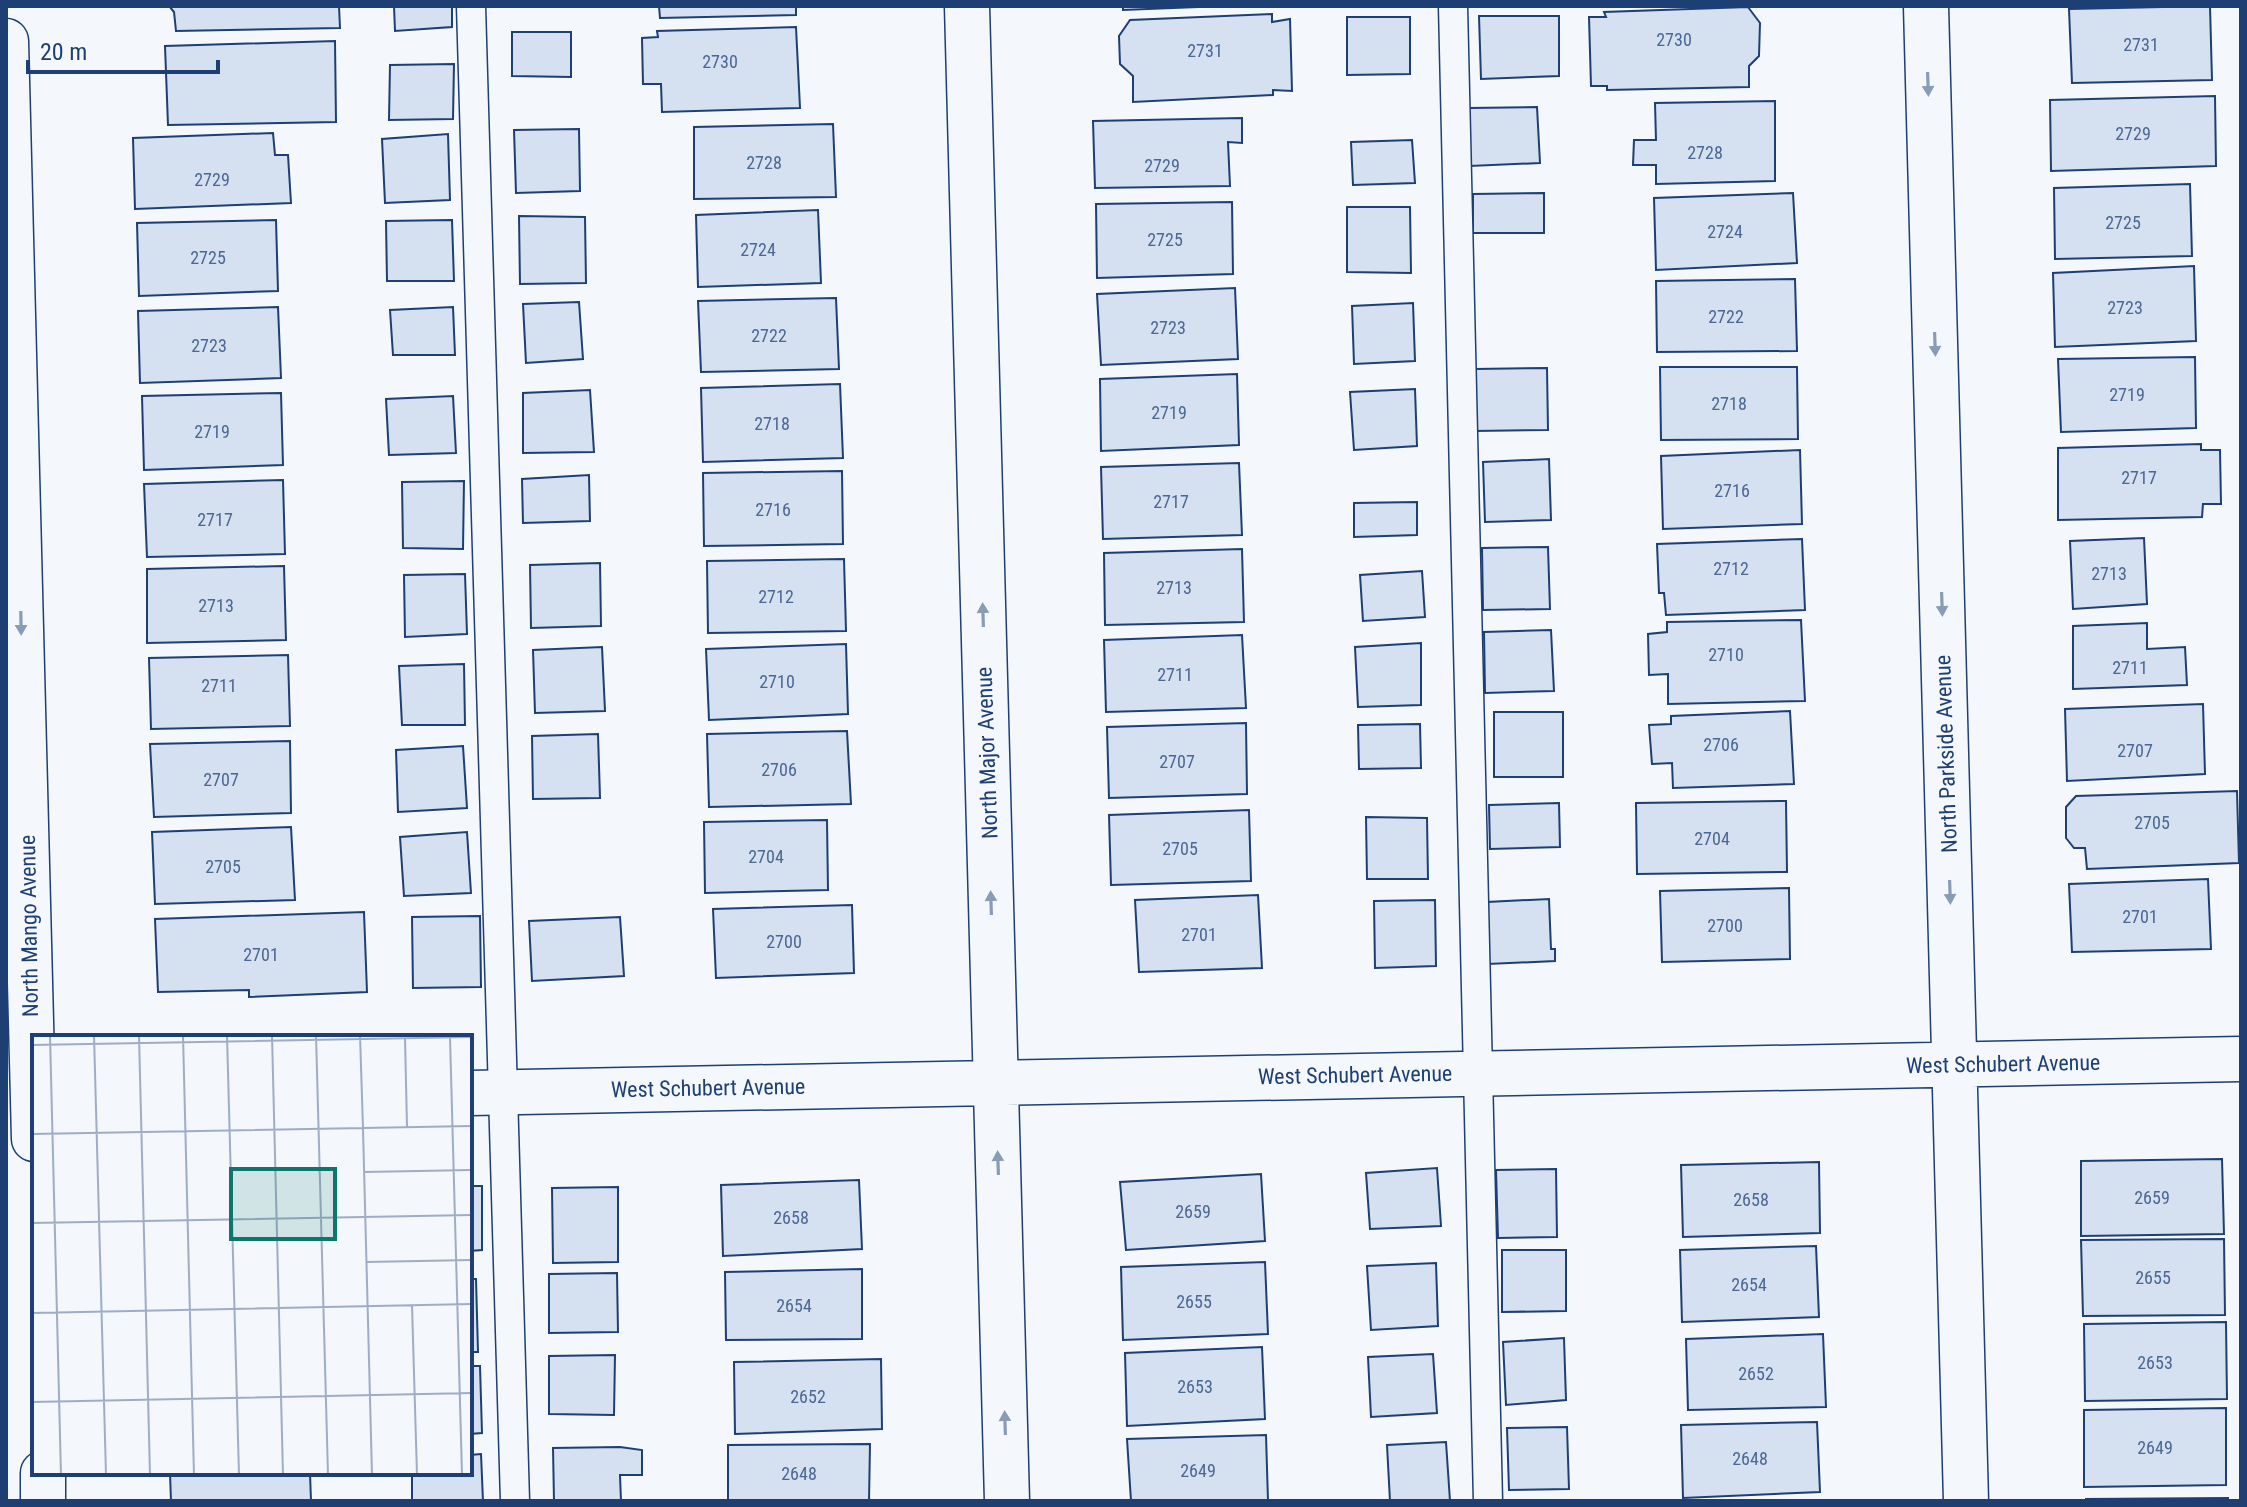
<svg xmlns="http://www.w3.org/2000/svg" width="2247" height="1507" font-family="'Roboto Condensed',sans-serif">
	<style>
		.building { fill: #d5e0f0; stroke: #1d3f73; stroke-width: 2 }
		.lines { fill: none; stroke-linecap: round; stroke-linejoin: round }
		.lane-casing { stroke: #1d3f73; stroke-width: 31 }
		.street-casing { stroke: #1d3f73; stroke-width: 47 }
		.lane { stroke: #f4f7fb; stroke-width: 28 }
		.street { stroke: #f4f7fb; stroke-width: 44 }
		.oneway { fill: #889bb7 }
		.labels { text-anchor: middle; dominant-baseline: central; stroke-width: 6; stroke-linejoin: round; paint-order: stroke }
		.number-label { font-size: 18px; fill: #4b6792 }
		.street-label { font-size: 22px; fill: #1d3f73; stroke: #f4f7fb }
		.inset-road { fill: none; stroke: #9eadc5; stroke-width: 2 }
		.view { fill: #0f766e; fill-opacity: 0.15; stroke: #0f766e; stroke-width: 4 }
		.inset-edge { fill: none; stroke: #1d3f73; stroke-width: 4 }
	</style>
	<rect width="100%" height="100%" fill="#f4f7fb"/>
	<path class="building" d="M169,6h170l1,22 -164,3 -2,-19z
		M394,6h58v21l-57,4z
		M659,6h137v9l-136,3z
		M1123,6h101l-101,4z
		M2210,6l2,74 -140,3 -3,-74z
		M1748,7l12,16 -1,33 -10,10v21l-142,3v-4h-16l-2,-69h17l-2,-5z
		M1272,14v8l18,-3 2,72 -19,-1v5l-140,7v-26l-13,-12 -1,-28 11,-16z
		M1479,16h80v60l-78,3z
		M1347,17h63v57l-63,1z
		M796,27l4,81 -138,4 -1,-28h-18l-1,-46 16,-1 -1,-6z
		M512,32h59v45l-59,-1z
		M335,41l1,81 -168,3 -3,-79z
		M454,64l-1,55 -64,1 1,-55z
		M2215,96l1,70 -165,5 -1,-71z
		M1775,101v80l-119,3v-19h-23l1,-25h22l-1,-37z
		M1537,107l3,56 -70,3 -1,-58z
		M1242,118v25l-14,-1 2,44 -135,2 -2,-67z
		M833,124l3,73 -142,2v-72z
		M579,129l1,62 -64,2 -2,-63z
		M273,133l2,22h13l3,48 -156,6 -2,-71z
		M448,134l2,66 -65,3 -3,-64z
		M1412,140l3,43 -62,2 -2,-43z
		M2190,184l2,72 -137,3 -1,-71z
		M1544,193v40h-71v-39z
		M1793,193l4,70 -141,7 -2,-72z
		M1232,202l1,72 -136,4 -1,-74z
		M1347,207h63l1,66 -64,-1z
		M818,210l3,73 -123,4 -2,-72z
		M519,216l66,1 1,66 -66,1z
		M276,220l2,71 -139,5 -2,-73z
		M452,220l2,61h-67l-1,-60z
		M2194,266l2,75 -141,6 -2,-74z
		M1795,279l2,72 -140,1 -1,-71z
		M1235,288l3,71 -137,6 -4,-71z
		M836,298l3,71 -138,3 -3,-71z
		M579,302l4,57 -57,4 -3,-59z
		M1413,303l2,58 -61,3 -2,-58z
		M278,307l3,71 -141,5 -2,-72z
		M453,307l2,48h-62l-3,-45z
		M2195,357l1,71 -135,4 -3,-73z
		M1660,367h137l1,72 -137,1z
		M1547,368l1,62 -74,1 1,-62z
		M1237,374l2,71 -138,6 -1,-72z
		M840,384l3,74 -140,4 -2,-74z
		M1415,389l2,57 -63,4 -4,-58z
		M590,390l4,62 -71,1v-60z
		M281,393l2,72 -139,5 -2,-74z
		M453,396l3,57 -67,2 -3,-56z
		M2201,444v6h19l1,54h-18l-1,13 -144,3v-72z
		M1800,450l2,74 -139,5 -2,-73z
		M1549,459l2,61 -66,2 -2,-60z
		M1239,463l3,72 -139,4 -2,-72z
		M842,471l1,73 -139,2 -1,-73z
		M589,475l1,46 -67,2 -1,-44z
		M283,480l2,74 -138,3 -3,-73z
		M464,481l-1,68 -60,-1 -1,-66z
		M1417,502v33l-63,2v-34z
		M2144,538l3,66 -74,5 -3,-68z
		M1802,539l3,71 -139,5 -2,-22h-5l-2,-49z
		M1548,547l2,62 -67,1 -1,-62z
		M1242,549l2,73 -139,3 -1,-72z
		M844,559l2,72 -138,2 -1,-72z
		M600,563l1,63 -70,2 -1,-63z
		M284,566l2,74 -139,3v-74z
		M1422,571l3,46 -62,4 -3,-46z
		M465,574l2,60 -62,3 -1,-62z
		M1801,620l4,81 -137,3v-30l-19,1 -1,-41 19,-2v-10z
		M2147,623v26l38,-2 2,38 -114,4v-63z
		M1551,630l3,61 -69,2 -1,-61z
		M1242,635l4,73 -140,4 -2,-72z
		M1421,643v62l-63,2 -3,-60z
		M846,644l2,70 -139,6 -3,-71z
		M602,647l3,64 -70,2 -2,-63z
		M288,655l2,71 -139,3 -2,-71z
		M464,664l1,61h-63l-3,-59z
		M2203,704l2,70 -138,7 -2,-72z
		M1790,711l4,73 -121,4 -1,-25 -20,1 -3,-39 22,-1v-8z
		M1494,712h69v65h-69z
		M1246,723l1,71 -138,4 -2,-71z
		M1420,724l1,44 -62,1 -1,-44z
		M847,731l4,73 -142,3 -2,-73z
		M598,734l2,64 -67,1 -1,-63z
		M290,741l1,72 -137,4 -4,-73z
		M463,746l4,62 -69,4 -2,-62z
		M2237,791l2,72 -152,6 -2,-21h-11l-8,-10v-31l10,-11z
		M1786,801l1,71 -150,2 -1,-71z
		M1559,803l1,44 -70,2 -1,-44z
		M1249,810l2,71 -140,4 -2,-70z
		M1366,817l61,1 1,61h-61z
		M827,820l1,70 -123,3 -1,-71z
		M291,827l4,73 -140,4 -3,-72z
		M467,832l4,61 -67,3 -4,-59z
		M2208,879l3,70 -139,3 -3,-68z
		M1789,888l1,71 -128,3 -2,-71z
		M1258,895l4,73 -123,4 -4,-72z
		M1549,899l2,50h4v12l-67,3 -1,-62z
		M1435,900l1,66 -61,2 -1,-67z
		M852,905l2,68 -138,5 -3,-69z
		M364,912l3,80 -118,5v-7l-91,2 -3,-73z
		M480,916l1,71 -68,1 -1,-71z
		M620,917l4,59 -92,5 -3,-60z
		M2222,1159l2,75 -143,2v-75z
		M1819,1162l1,71 -137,4 -2,-72z
		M1437,1168l4,58 -71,3 -4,-56z
		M1556,1169l1,68 -59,1 -2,-68z
		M1261,1174l4,67 -139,9 -6,-68z
		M859,1180l3,69 -139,7 -2,-71z
		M470,1186h12v64l-12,1z
		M618,1187v75l-65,1 -1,-75z
		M2224,1239l1,76 -142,1 -2,-76z
		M1816,1246l3,71 -137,5 -2,-72z
		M1502,1250h64v61l-64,1z
		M1265,1262l3,72 -145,6 -2,-73z
		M1436,1263l2,63 -67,4 -4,-64z
		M862,1269v70l-136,1 -1,-68z
		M617,1273l1,59 -69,1v-59z
		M470,1279h6l2,73h-8z
		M2226,1322l1,77 -142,2 -1,-77z
		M1823,1334l3,73 -138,3 -2,-71z
		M1564,1338l2,62 -60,5 -3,-63z
		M1262,1347l3,72 -138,7 -2,-73z
		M1433,1354l4,59 -66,4 -3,-60z
		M615,1355l-1,60 -65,-1v-58z
		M881,1359l1,70 -147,5 -1,-72z
		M470,1366h10l2,67 -12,1z
		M2226,1408v77l-142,2v-77z
		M1817,1422l3,70 -137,6 -2,-73z
		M1567,1427l2,62 -60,1 -2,-62z
		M1266,1435l2,66h-137l-4,-62z
		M1446,1442l4,59h-60l-3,-56z
		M870,1444l-1,57h-141v-56z
		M620,1447l22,3v25h-22l1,26h-67l-1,-53z
		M481,1454l2,47h-71v-28h58v-18z
		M170,1473h140l1,28h-140z
		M2228,1498v3h-142v-2z"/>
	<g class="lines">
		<g class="lane-casing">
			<path id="lane" d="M471,6l44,1495
				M1453,6l35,1495"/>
		</g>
		<g class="street-casing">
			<path id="street" d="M967,6l40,1495
				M1926,6l40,1495
				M6,41l28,1098
				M470,1093l1771,-34
				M43,1473v28"/>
		</g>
		<use href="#lane" class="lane"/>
		<use href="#street" class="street"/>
	</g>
	<defs><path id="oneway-solid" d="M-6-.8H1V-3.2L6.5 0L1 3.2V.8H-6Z" transform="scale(2)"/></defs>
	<g class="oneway">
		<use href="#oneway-solid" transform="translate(1928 84) rotate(88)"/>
		<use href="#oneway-solid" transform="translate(1935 344) rotate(88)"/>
		<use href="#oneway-solid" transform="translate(1942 604) rotate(88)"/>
		<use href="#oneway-solid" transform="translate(983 615) rotate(-92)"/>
		<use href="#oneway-solid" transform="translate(21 623) rotate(89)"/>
		<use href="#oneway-solid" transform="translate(1950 892) rotate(88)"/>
		<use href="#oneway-solid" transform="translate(991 903) rotate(-92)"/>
		<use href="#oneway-solid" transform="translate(998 1163) rotate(-92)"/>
		<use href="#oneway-solid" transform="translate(1005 1423) rotate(-92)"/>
	</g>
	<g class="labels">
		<g class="number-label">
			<text x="1674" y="39">2730</text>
			<text x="2141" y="44">2731</text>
			<text x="1205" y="50">2731</text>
			<text x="720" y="61">2730</text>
			<text x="2133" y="133">2729</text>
			<text x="1705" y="152">2728</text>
			<text x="764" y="162">2728</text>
			<text x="1162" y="165">2729</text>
			<text x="212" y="179">2729</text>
			<text x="2123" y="222">2725</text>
			<text x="1725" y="231">2724</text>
			<text x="1165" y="239">2725</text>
			<text x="758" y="249">2724</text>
			<text x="208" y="257">2725</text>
			<text x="2125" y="307">2723</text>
			<text x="1726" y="316">2722</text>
			<text x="1168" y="327">2723</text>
			<text x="769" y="335">2722</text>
			<text x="209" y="345">2723</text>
			<text x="2127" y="394">2719</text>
			<text x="1729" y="403">2718</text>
			<text x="1169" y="412">2719</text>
			<text x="772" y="423">2718</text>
			<text x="212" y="431">2719</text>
			<text x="2139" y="477">2717</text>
			<text x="1732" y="490">2716</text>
			<text x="1171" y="501">2717</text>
			<text x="773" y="509">2716</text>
			<text x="215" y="519">2717</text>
			<text x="1731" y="568">2712</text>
			<text x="2109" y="573">2713</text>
			<text x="1174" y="587">2713</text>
			<text x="776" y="596">2712</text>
			<text x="216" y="605">2713</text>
			<text x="1726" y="654">2710</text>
			<text x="2130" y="667">2711</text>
			<text x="1175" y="674">2711</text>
			<text x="777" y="681">2710</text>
			<text x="219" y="685">2711</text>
			<text x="1721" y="744">2706</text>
			<text x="2135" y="750">2707</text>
			<text x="1177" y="761">2707</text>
			<text x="779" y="769">2706</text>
			<text x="221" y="779">2707</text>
			<text x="2152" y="822">2705</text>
			<text x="1712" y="838">2704</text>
			<text x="1180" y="848">2705</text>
			<text x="766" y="856">2704</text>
			<text x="223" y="866">2705</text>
			<text x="2140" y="916">2701</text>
			<text x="1725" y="925">2700</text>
			<text x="1199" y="934">2701</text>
			<text x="784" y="941">2700</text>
			<text x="261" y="954">2701</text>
			<text x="2152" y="1197">2659</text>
			<text x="1751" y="1199">2658</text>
			<text x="1193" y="1211">2659</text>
			<text x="791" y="1217">2658</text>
			<text x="2153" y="1277">2655</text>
			<text x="1749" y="1284">2654</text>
			<text x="1194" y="1301">2655</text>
			<text x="794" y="1305">2654</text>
			<text x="2155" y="1362">2653</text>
			<text x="1756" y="1373">2652</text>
			<text x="1195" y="1386">2653</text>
			<text x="808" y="1396">2652</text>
			<text x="2155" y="1447">2649</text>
			<text x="1750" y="1458">2648</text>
			<text x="1198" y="1470">2649</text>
			<text x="799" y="1473">2648</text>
		</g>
		<g class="street-label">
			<text transform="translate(987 753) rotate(-92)">North Major Avenue</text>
			<text transform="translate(1946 754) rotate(-92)">North Parkside Avenue</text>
			<text transform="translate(29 926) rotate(-91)">North Mango Avenue</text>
			<text transform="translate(2003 1064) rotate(-1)">West Schubert Avenue</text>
			<text transform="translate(1355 1075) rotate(-1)">West Schubert Avenue</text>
			<text transform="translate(708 1088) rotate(-1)">West Schubert Avenue</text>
		</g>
	</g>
	<g transform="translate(32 1035)">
		<rect width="440" height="440" fill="#f4f7fb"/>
		<path class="inset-road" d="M18,0l11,440M62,0l12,440M107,0l11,440M151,0l11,440M195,0l12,440M240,0l11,440M284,0l12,440M328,0l3,93M418,2l12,438M373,3l2,89M0,10l440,-8M331,94l9,346M0,99l440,-8M332,137l108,-2M0,188l440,-8M334,227l106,-2M380,270l5,170M0,278l440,-9M0,367l440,-9"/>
		<path class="view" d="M199,134h104v70h-104z"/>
		<rect width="440" height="440" class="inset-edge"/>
	</g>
	<rect width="2247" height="1507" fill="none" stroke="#1d3f73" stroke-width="16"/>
	<path d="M28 60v12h190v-12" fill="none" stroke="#1d3f73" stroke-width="4"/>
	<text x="40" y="60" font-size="24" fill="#1d3f73" stroke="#f4f7fb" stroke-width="6" paint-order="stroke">20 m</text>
</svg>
